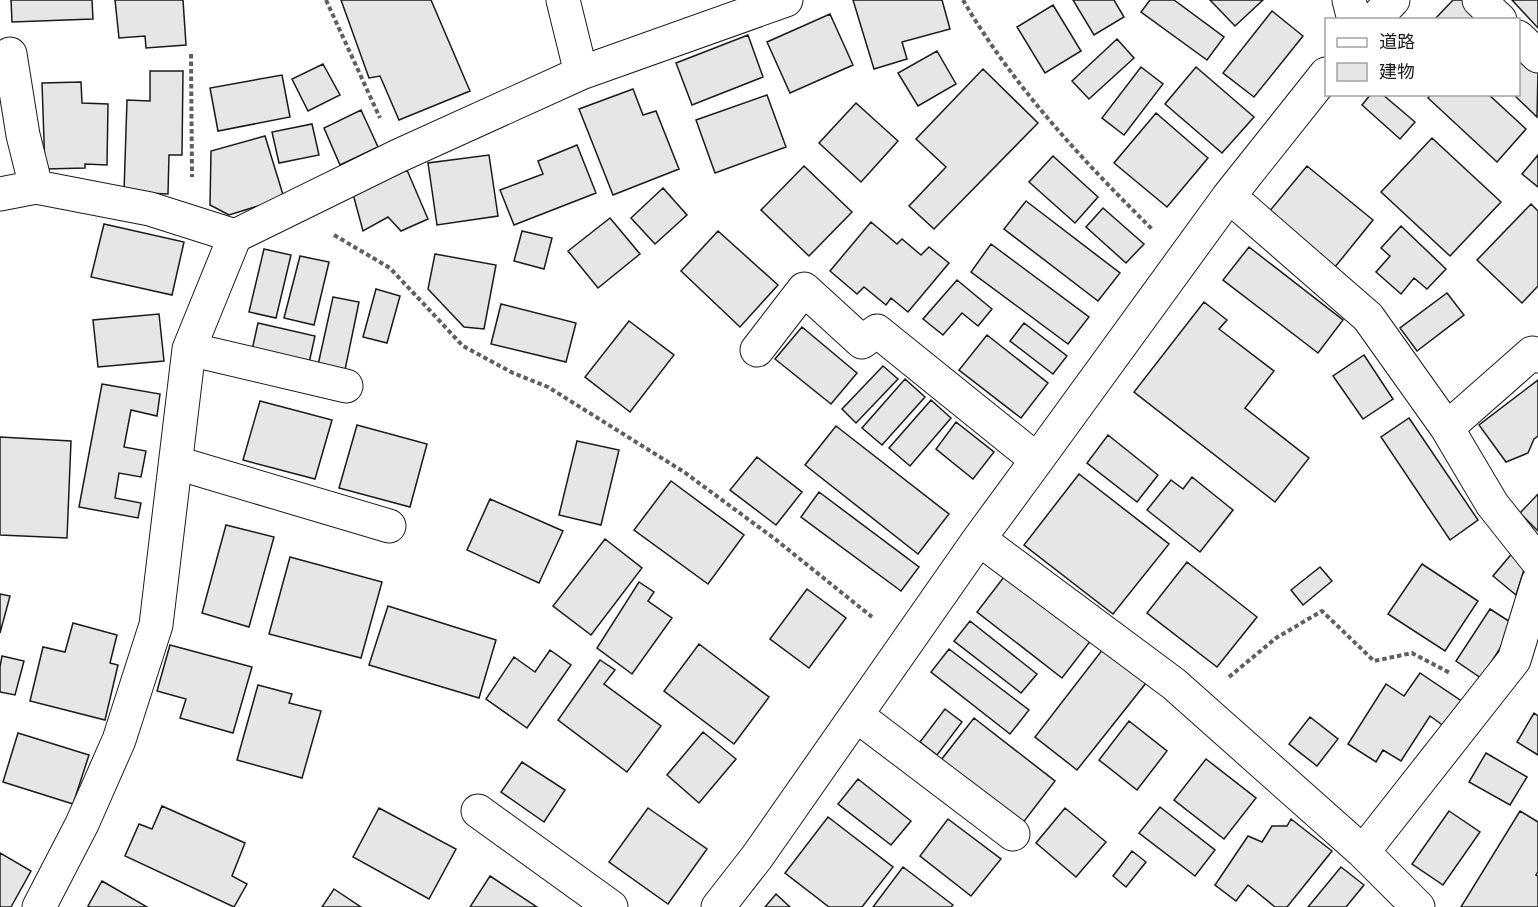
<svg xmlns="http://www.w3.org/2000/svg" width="1538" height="907" font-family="'Varela Round','Noto Sans JP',sans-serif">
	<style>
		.building { fill: #e6e6e6; stroke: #1a1a1a; stroke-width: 1.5 }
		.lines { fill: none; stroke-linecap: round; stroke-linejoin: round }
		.minor-casing { stroke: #1a1a1a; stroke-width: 35 }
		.path { stroke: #5f5f5f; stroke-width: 4; stroke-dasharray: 4.5 3; stroke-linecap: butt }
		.minor { stroke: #fff; stroke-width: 33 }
	</style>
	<rect width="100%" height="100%" fill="#fff"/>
	<path class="building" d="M11,0h81l1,19 -81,3z
		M115,0h68l3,45 -40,3 -1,-12 -26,2z
		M341,0h90l39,91 -71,29 -19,-44 -11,2z
		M853,0h89l8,29 -48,13 5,17 -33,10z
		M1073,0h41l10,17 -30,18z
		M1150,0h24l50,37 -17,23 -66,-48z
		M1210,0h53l-28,26z
		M1453,0h11l20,20h-50z
		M1512,0h26v28z
		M1053,5l28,46 -36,22 -28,-46z
		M1272,11l31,25 -49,61 -31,-24z
		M830,14l23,51 -63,28 -23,-51z
		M748,35l15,42 -71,28 -16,-42z
		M1117,39l17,19 -45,41 -17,-18z
		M937,51l19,33 -38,22 -20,-33z
		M1518,52l20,19 -1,46 -24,-23h5z
		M323,64l17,31 -32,16 -16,-32z
		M1141,67l22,17 -39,51 -22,-17z
		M1196,67l58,50 -32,36 -57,-49z
		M983,69l55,54 -104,106 -25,-23 37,-39 -30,-28z
		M150,71h33l-1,84h-13l-1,39 -44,-2 3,-92 23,1z
		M282,75l8,42 -72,14 -8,-43z
		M81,82l1,21 26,1 -1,61 -22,-1v4l-40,1 -3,-86z
		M633,89l10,26 13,-4 23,58 -66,26 -34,-86z
		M1371,94h11l33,28 -15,17 -38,-34z
		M1431,94h57l38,35 -29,33 -69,-64z
		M767,95l19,52 -71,26 -19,-53z
		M856,103l42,38 -37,41 -42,-39z
		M361,110l17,37 -38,18 -16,-37z
		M1156,113l52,45 -41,49 -53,-44z
		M312,124l7,31 -40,8 -7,-31z
		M265,136l19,62 -55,17 -19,-10 1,-54z
		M1432,138l69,64 -51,54 -69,-64z
		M577,145l19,48 -82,32 -14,-35 43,-16 -5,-13z
		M489,155l9,61 -61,9 -9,-62z
		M1538,155v32l-16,-13z
		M1053,156l45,41 -23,26 -46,-41z
		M804,166l48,46 -43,44 -48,-46z
		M1307,166l66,54 -38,47 -67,-54z
		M407,170l21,49 -27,12 -13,-14 -25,14 -10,-37z
		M663,188l24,27 -32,29 -24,-26z
		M1026,201l94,72 -22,28 -94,-72z
		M1531,204l7,7v75l-16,17 -45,-43z
		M1103,208l41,36 -18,19 -40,-36z
		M610,218l30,36 -42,34 -30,-37z
		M871,222l26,22 5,-5 19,16 8,-8 20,16 -41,49 -17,-14 -5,7 -22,-18 -7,7 -27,-23z
		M104,224l80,18 -12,53 -81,-18z
		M1401,226l45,43 -19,20 -13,-11 -13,16 -25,-22 14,-16 -9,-8z
		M522,231l30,7 -8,31 -30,-8z
		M718,231l60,54 -38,42 -59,-56z
		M991,244l98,73 -21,27 -97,-72z
		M1249,247l94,73 -25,33 -95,-73z
		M264,249l27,6 -15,63 -27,-6z
		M435,254l61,11 -12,64 -20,-2 -36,-38z
		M300,256l29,6 -15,63 -30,-7z
		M957,280l35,29 -14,17 -16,-13 -19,22 -20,-16z
		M376,289l24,7 -13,47 -24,-6z
		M1447,293l17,22 -47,36 -17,-23z
		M333,297l26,5 -14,68 -27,-5z
		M1204,302l23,18 -8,9 55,42 -29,37 64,50 -34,44 -141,-110z
		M501,304l75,19 -10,39 -75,-18z
		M159,314l5,47 -66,6 -5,-47z
		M629,321l45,34 -44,57 -45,-35z
		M258,323l57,13 -6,27 -57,-13z
		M1024,323l43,33 -14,18 -43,-33z
		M802,327l55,46 -26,31 -56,-45z
		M987,335l61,48 -27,35 -62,-48z
		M1364,355l29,44 -30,20 -30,-43z
		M883,366l15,13 -42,44 -14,-14z
		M905,379l20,18 -43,48 -20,-17z
		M1538,380v56l-4,3 -6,14 -22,9 -27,-37z
		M102,384l58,10 -3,22 -26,-6 -7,37 22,4 -5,26 -22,-4 -4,25 26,5 -3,15 -59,-11z
		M931,400l20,18 -41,48 -21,-18z
		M260,401l72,19 -17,59 -72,-19z
		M1409,418l69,102 -28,20 -69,-103z
		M956,422l38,30 -21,27 -37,-30z
		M357,425l70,19 -17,63 -71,-19z
		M836,426l113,88 -31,40 -113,-89z
		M1108,435l50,40 -21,27 -50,-39z
		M0,437l71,4 -4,97 -67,-3z
		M577,441l42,9 -18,75 -42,-10z
		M757,457l45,35 -26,33 -46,-35z
		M1079,474l90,70 -56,70 -89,-69z
		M1192,477l41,33 -33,42 -53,-42 24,-30 12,9z
		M671,481l73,54 -36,49 -74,-54z
		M819,492l100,75 -18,24 -100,-74z
		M1538,494v37l-18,-18z
		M490,499l73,32 -24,52 -72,-33z
		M226,525l48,12 -25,90 -47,-14z
		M605,539l37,29 -51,67 -38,-29z
		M1514,551l13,9 -11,35 -23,-19z
		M290,557l92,25 -21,76 -92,-24z
		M1187,562l70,55 -40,50 -70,-54z
		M1422,564l56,37 -33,50 -57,-37z
		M1320,567l12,14 -29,24 -12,-15z
		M1007,573l85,66 -30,39 -85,-66z
		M639,582l15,10 -6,9 24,17 -40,56 -35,-26z
		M807,589l39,29 -37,50 -39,-29z
		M0,594l10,2 -10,37z
		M388,606l108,34 -17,58 -110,-33z
		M1490,609l25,16 -34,53 -25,-17z
		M970,621l67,53 -16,19 -67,-52z
		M73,623l44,12 -7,28 8,2 -13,55 -75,-19 13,-54 22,5z
		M699,644l70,53 -35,47 -70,-53z
		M170,645l82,22 -19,66 -53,-15 6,-19 -29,-8z
		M949,649l80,61 -19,24 -79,-62z
		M1103,649l43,34 -69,87 -42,-33z
		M550,650l21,15 -44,63 -41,-29 28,-42 21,15z
		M2,656l22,5 -9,34 -15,-3v-25z
		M600,660l15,10 -11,14 57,42 -34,46 -69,-52z
		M1420,673l46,31 -18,25 -18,-13 -29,45 -18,-11 -7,12 -28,-18 38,-60 18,12z
		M258,685l34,9 -3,9 32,8 -19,67 -65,-18z
		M945,709l17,13 -25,33 -17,-13z
		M1534,713l4,3v39l-21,-13z
		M1310,717l28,22 -21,27 -28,-22z
		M974,718l81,63 -33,43 -81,-64z
		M1129,721l38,30 -30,39 -38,-30z
		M703,732l33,27 -37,44 -32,-28z
		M18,733l71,22 -16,49 -70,-22z
		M1486,753l41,24 -17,28 -41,-23z
		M1206,759l50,39 -32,41 -50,-39z
		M522,762l43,28 -21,32 -43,-30z
		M858,779l53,42 -20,24 -53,-41z
		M162,806l83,37 -13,33 15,8 -13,23 -109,-51 14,-32 13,5z
		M1160,807l55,43 -20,26 -56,-43z
		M379,808l77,41 -27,50 -76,-42z
		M648,808l59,41 -39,55 -59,-42z
		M1065,808l41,34 -30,35 -40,-34z
		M1449,811l31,21 -37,53 -31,-21z
		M1520,811l18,11v50l-2,3 2,1v31h-77z
		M828,817l65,50 -31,40h-33l-44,-34z
		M948,819l53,40 -30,37 -51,-40z
		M1291,819l41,32 -45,56h-12l-27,-22 -12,16 -21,-16 33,-49 14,6 10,-16h15z
		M1132,851l14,11 -20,25 -13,-11z
		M0,853l31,18 -20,36h-11z
		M903,867l50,38 -2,2h-78z
		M1341,867l23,18 -18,22h-38z
		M490,876l47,31h-67z
		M102,881l45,26h-57l-2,-1z
		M334,889l27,18h-39z
		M776,894l14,13h-25z"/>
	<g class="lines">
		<g class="minor-casing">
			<path id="minor" d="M563,0l18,73
				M1349,0l5,20
				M1479,0l21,20
				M1374,20l19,-20
				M1518,37l20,19
				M10,54l13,81 13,52
				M0,194l36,-7 114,22 85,27 163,-80 183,-83 205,-73
				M1229,196l139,121 79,111 45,76 46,58
				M189,349l157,37
				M757,350l47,-61 58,53 15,-11 160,129
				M1447,428l85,-75 6,3
				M177,463l212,63
				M979,539l195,145 189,168 55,55
				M856,715l157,119
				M478,811l133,96
				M1363,852l151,-192 24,-78
				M39,907l43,-83 37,-84 37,-115 33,-276 46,-113
				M718,907l39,-50 222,-318 58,-79 192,-264 97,-122"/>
		</g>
		<path class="path" d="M326,0l54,118
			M963,0c50,86 120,161 190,230
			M191,54l1,123
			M334,235l56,33 73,78 50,27 35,14 136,85 91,67 97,78
			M1229,677l47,-39 46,-27 52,50 38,-8 38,20"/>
		<use href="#minor" class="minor"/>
	</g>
	<rect x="1325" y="18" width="195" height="78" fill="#ffffff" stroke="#a3a3a3" stroke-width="1.5"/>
	<rect x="1337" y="38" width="30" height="9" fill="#ffffff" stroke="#a3a3a3" stroke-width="1.5"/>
	<text x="1379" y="48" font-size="18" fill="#1a1a1a">道路</text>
	<rect x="1337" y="63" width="30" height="18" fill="#e6e6e6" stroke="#a3a3a3" stroke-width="1.5"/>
	<text x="1379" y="78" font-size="18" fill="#1a1a1a">建物</text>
</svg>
